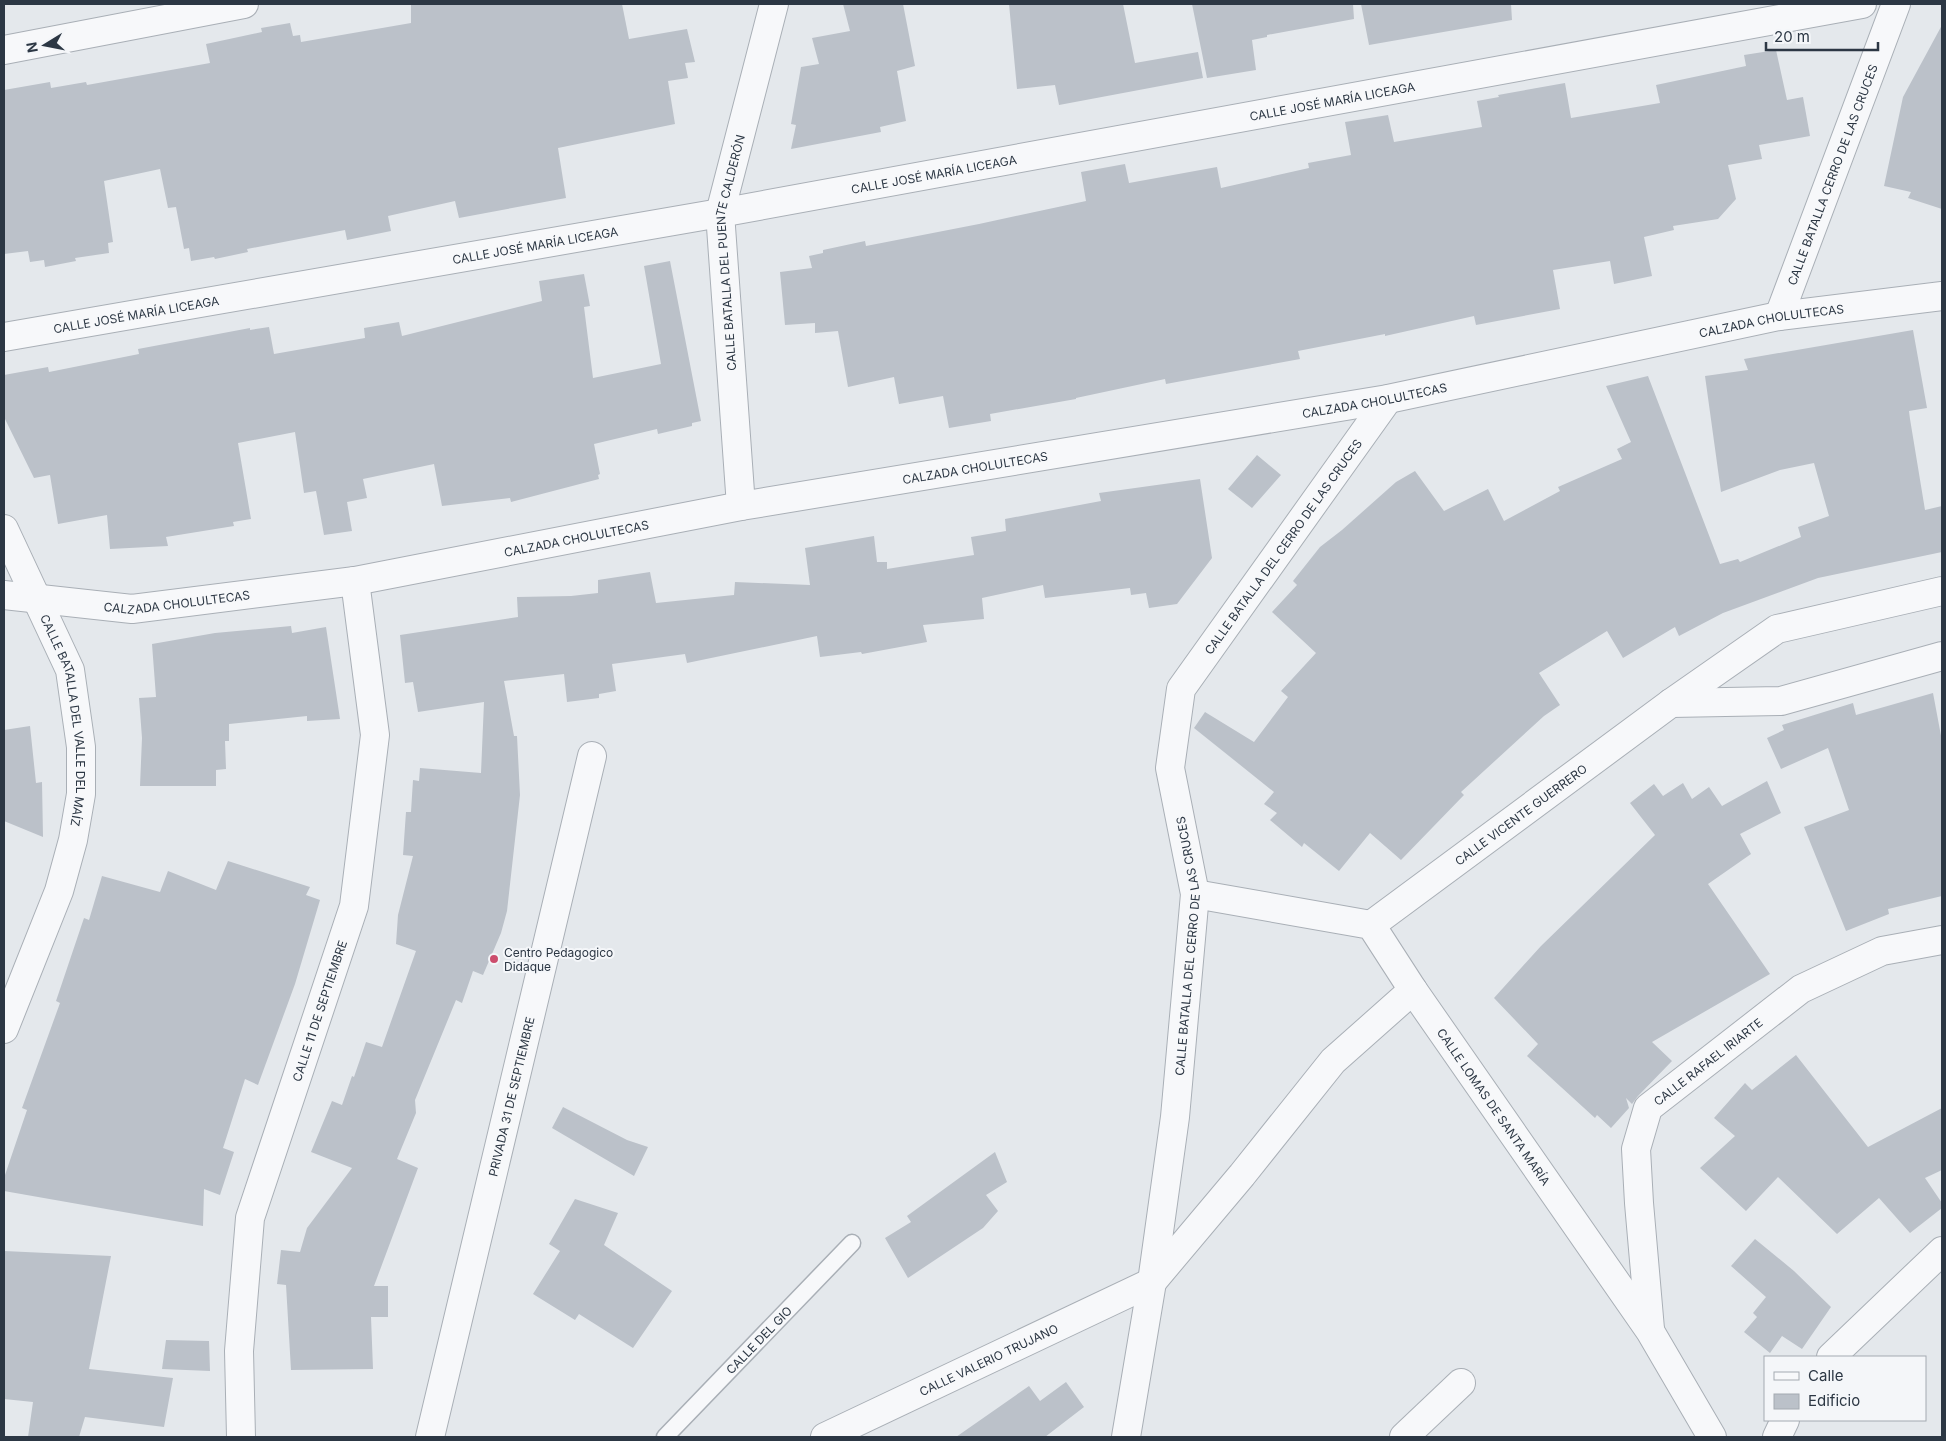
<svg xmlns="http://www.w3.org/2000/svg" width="1946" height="1441" font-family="Inter,sans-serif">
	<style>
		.building { fill: #bbc1c9 }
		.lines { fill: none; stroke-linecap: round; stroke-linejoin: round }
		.service-casing { stroke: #a9afb6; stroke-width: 19 }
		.minor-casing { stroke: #a9afb6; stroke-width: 30 }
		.tertiary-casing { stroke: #a9afb6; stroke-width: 30 }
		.service { stroke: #f7f8fa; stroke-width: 16 }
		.minor { stroke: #f7f8fa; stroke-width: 28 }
		.tertiary { stroke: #f7f8fa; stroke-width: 28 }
		.poi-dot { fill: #cc4d6d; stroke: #f4f6f9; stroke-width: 2 }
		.labels { text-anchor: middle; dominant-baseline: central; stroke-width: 4; stroke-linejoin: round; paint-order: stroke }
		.street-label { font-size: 12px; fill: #2c3744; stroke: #f4f6f9 }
		.poi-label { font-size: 12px; fill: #2c3744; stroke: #f4f6f9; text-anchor: start }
	</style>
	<rect width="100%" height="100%" fill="#e4e8ec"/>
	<path class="building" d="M411,4h211l7,35 58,-10 8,33 -10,1 3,15 -20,3 7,43 -117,24 8,50 -107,20 -4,-17 -67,15 3,15 -44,9 -2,-10 -98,19 1,3 -33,7 -1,-2 -23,4 -2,-13 -5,1 -8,-42 -8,1 -8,-39 -56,12 9,61 -5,1 1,10 -34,5 1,3 -31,6 -1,-7 -14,2 -2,-11 -24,3v-164l46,-8 1,6 35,-6 1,3 123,-22 -4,-19 56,-12 -1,-4 29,-5 3,13 7,-1 1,7 110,-19z
		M843,4h60l12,62 -18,5 9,50 -26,6 1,5 -90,17 5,-24 -5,-1 10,-57 18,-3 -7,-26 38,-7z
		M1009,4h114l12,59 63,-11 5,26 -144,27 -4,-20 -38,4z
		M1192,4h161l1,15 -87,16v2l-15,3 4,30 -49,8z
		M1361,4h150l1,16 -143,25z
		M1942,25v184l-34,-11 3,-6 -27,-6 19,-89z
		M1776,50l11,50 16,-3 7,39 -51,9 3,14 -34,6 8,34 -18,20 -45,7 1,4 -30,7 8,39 -38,8 -4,-23 -57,9 7,39 -84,16 -2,-9 -89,20v-2l-87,17 2,8 -134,25 -1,-5 -89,19v1l-86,15 1,7 -42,7 -6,-32 -44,8 -5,-27 -46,10 -10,-56 -23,2v-10l-30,2 -5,-53 32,-4 -3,-12 14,-3v-3l42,-9 1,5 113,-22 107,-23 -5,-29 44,-8 4,19 88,-16 4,21 88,-20 -1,-5 43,-8 -6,-33 43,-7 6,27 88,-15 -5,-26 22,-4 -1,-2 67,-12 6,35 89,-15 -4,-18 90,-19 -2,-11z
		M670,261l31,160 -9,2v3l-34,8 -1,-5 -63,15 6,30 -2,1 1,4 -88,23 -1,-4 -68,8 -8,-42 -71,15 4,19 -20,4 5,29 -28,4 -8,-44 -12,2 -9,-61 -57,11 13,76 -18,3 1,4 -68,11 2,9 -58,3 -3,-34 -49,9 -8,-49 -16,3 -30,-61v-42l44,-8 1,5 90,-18 -1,-5 112,-21v2l19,-3 5,27 91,-16 -1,-10 35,-6 3,14 140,-35 -3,-20 45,-7 6,32 -6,1 9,71 68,-14 -17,-98z
		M1913,330l14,78 -18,3 1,8 15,91 17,-4v46l-124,26 -95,35 -44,23 -4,-9 -52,31 -16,-27 -68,42 21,32 -16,11 -83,76 3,3 -63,65 -31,-27 -31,38 -35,-28 -2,4 -32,-27 7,-7 -13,-9 10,-12 -80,-64 11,-16 49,30 34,-45 -7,-6 35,-38 -44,-41 25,-27 -4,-4 27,-34 22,-17 54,-48 19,-11 29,40 44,-22 16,32 56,-30 -2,-4 64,-28 -5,-10 14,-7 -25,-56 42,-10 72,188 18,-5 2,3 61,-25 -3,-10 31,-11 -15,-53 -34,7 -59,22 -16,-116 43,-6 -4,-11z
		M1257,455l24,20 -29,33 -24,-19z
		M1200,479l12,79 -35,46 -28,4 -3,-15 -15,2 -1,-7 -85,10 -2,-13 -61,13 2,21 -61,6 4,17 -65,12 -1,-2 -41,5 -3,-21 -130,27 -2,-9 -73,10 4,27 -17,3v4l-32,4 -3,-28 -60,7 10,55h3l3,59 -13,116 -6,22 -18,42 -10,-4 -11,32 -6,-3 -41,100 1,13 -19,46 21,9 -44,118h14v31h-17l2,52 -82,1 -5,-85 -9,-1 4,-34 19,2 7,-24 45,-60 -41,-16 21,-51 10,4 10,-29 2,1 12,-35 16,5 34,-96 -20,-7 2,-29 15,-59 -10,-1 3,-43h5l2,-32 6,1 1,-13 61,5 3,-71 -66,10 -5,-30 -8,1 -5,-48 118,-18 -1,-20 54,-1 27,-3v-13l52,-8 6,31 78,-8 1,-13 75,3 -5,-37 69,-12 3,26h10v7l87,-14 -3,-18 35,-6 -1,-12 96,-18 -2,-8z
		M291,626l1,7 34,-6 14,92 -33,2v-5l-78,8v17h-4l1,28 -10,1v16h-76l2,-48 -3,-40 17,-1 -4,-53 63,-11z
		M1933,693l9,48v155l-54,13 1,5 -43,17 -42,-104 45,-17 -21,-62 -47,21 -14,-31 17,-8 -2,-5 71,-22 3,12z
		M30,726l6,57 6,-1 1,55 -39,-16v-91z
		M1767,781l14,32 -41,21 11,20 -43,30 62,90 -118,68 20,19 -34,35 -6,8 -6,-6 3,10 -18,20 -14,-13 -2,3 -68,-62 11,-12 -44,-46 47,-52 114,-111 -25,-32 24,-19 9,12 20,-13 9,16 17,-12 13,19z
		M228,861l82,26 -4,8 14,5 -25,84 -37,101 -13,-6 -22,69 11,4 -14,43 -16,-6 -1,37 -199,-35v-13l23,-68 -5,-2 38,-105 -4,-2 28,-83 5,2 13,-44 58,16 8,-21 48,19z
		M1796,1055l72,92 74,-39v62l-17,8 17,25v5l-32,25 -31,-35 -42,36 -59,-57 -32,34 -46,-43 35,-32 -21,-18 31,-35 7,7z
		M563,1107l64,33 21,7 -14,29 -82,-48z
		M995,1152l12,30 -21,13 12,16 -15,17 -75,50 -23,-40 26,-16 -4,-6z
		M575,1199l43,14 -14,32 68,46 -39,57 -54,-34 -4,6 -42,-26 27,-43 -11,-7z
		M1755,1239l39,32 37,36 -29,42 -20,-13 -12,17 -26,-21 13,-15 -4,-4 13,-16 -35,-31z
		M4,1251l107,5 -22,113 84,9 -9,49 -79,-10 -6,20h-51l5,-35 -29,-3z
		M166,1340l43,1 1,30 -48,-2z
		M1066,1382l18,25 -39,30h-89l73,-51 11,15z"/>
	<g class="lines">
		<g class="service-casing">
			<g id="service">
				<path id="s1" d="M665,1437l187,-194"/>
			</g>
		</g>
		<g class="minor-casing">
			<g id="minor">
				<path d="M4,50l240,-46"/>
				<path id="s2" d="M1779,316l117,-312"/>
				<path id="s3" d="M4,337l716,-124 1142,-209"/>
				<path id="s4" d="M741,506l-21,-293 54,-209"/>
				<path id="s5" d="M4,529l66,141 11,77v47l-8,46 -14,51 -55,138"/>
				<path id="s6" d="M4,595l128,14 223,-28 386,-75 647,-107 391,-83 163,-20"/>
				<path id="s7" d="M1195,894l176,31 42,65 237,341 62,106"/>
				<path id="s8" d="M1650,1329l-11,-126 -3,-54 12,-41 153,-119 81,-38 60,-11"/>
				<path d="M1831,1357l111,-106"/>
				<path id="s9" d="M241,1437l-2,-86 11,-133 104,-312 21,-171 -20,-154"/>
				<path id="s10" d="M430,1437l162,-681"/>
				<path id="s11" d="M825,1437l327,-155 90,-107 91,-114 80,-71"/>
				<path id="s12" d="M1126,1437l26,-155 23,-165 20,-223 -25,-126 11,-79 207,-290"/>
				<path d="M1404,1437l57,-54"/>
				<path d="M1777,1437l8,-17"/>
			</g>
		</g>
		<g class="tertiary-casing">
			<g id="tertiary">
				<path d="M1671,703l110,-2 161,-45"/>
				<path id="s13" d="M1371,925l300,-222 106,-74 165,-38"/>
			</g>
		</g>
		<use href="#service" class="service"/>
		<use href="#minor" class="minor"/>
		<use href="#tertiary" class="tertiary"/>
	</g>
	<circle class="poi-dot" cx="494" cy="959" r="5"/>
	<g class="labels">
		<g class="street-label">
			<text stroke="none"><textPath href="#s3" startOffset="1349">CALLE JOSÉ MARÍA LICEAGA</textPath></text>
			<text stroke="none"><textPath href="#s3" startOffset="944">CALLE JOSÉ MARÍA LICEAGA</textPath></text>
			<text stroke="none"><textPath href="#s2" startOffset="151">CALLE BATALLA CERRO DE LAS CRUCES</textPath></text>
			<text stroke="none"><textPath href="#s3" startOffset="539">CALLE JOSÉ MARÍA LICEAGA</textPath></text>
			<text stroke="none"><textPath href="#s4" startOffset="255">CALLE BATALLA DEL PUENTE CALDERÓN</textPath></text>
			<text stroke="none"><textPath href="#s3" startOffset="134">CALLE JOSÉ MARÍA LICEAGA</textPath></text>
			<text stroke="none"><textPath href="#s6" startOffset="1794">CALZADA CHOLULTECAS</textPath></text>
			<text stroke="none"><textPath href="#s6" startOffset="1389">CALZADA CHOLULTECAS</textPath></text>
			<text stroke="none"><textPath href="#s6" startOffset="984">CALZADA CHOLULTECAS</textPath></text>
			<text stroke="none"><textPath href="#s6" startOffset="579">CALZADA CHOLULTECAS</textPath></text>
			<text stroke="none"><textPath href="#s12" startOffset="931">CALLE BATALLA DEL CERRO DE LAS CRUCES</textPath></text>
			<text stroke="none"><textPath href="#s6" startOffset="174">CALZADA CHOLULTECAS</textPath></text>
			<text stroke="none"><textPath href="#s5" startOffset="204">CALLE BATALLA DEL VALLE DEL MAÍZ</textPath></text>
			<text stroke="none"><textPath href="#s13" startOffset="186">CALLE VICENTE GUERRERO</textPath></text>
			<text stroke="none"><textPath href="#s12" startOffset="496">CALLE BATALLA DEL CERRO DE LAS CRUCES</textPath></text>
			<text stroke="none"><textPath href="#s9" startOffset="438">CALLE 11 DE SEPTIEMBRE</textPath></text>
			<text stroke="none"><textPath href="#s8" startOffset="299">CALLE RAFAEL IRIARTE</textPath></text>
			<text stroke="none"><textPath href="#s10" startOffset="350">PRIVADA 31 DE SEPTIEMBRE</textPath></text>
			<text stroke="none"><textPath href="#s7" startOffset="398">CALLE LOMAS DE SANTA MARÍA</textPath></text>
			<text stroke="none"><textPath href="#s1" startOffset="135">CALLE DEL GIO</textPath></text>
			<text stroke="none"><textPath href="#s11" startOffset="181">CALLE VALERIO TRUJANO</textPath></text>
		</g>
		<g class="poi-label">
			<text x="504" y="952">Centro Pedagogico<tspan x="504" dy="14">Didaque</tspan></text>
		</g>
	</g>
	<rect width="1946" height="1441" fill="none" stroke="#2c3744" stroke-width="10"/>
	<rect x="1764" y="1356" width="162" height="65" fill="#f4f6f9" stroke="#a4aab1"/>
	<rect x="1774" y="1372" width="25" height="8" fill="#f7f8fa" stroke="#a4aab1"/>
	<text x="1808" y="1381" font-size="15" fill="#2c3744">Calle</text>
	<rect x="1774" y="1394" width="25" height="15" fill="#bbc1c9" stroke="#a4aab1"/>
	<text x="1808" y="1406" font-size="15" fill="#2c3744">Edificio</text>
	<g transform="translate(45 45) rotate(260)" stroke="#f4f6f9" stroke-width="4" paint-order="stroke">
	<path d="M0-4L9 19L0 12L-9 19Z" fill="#2c3744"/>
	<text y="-8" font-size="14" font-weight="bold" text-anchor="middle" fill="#2c3744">N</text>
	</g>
	<path d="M1766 42v8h112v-8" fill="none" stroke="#2c3744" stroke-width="2.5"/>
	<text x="1774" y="42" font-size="15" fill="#2c3744" stroke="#f4f6f9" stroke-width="4" paint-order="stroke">20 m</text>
</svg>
